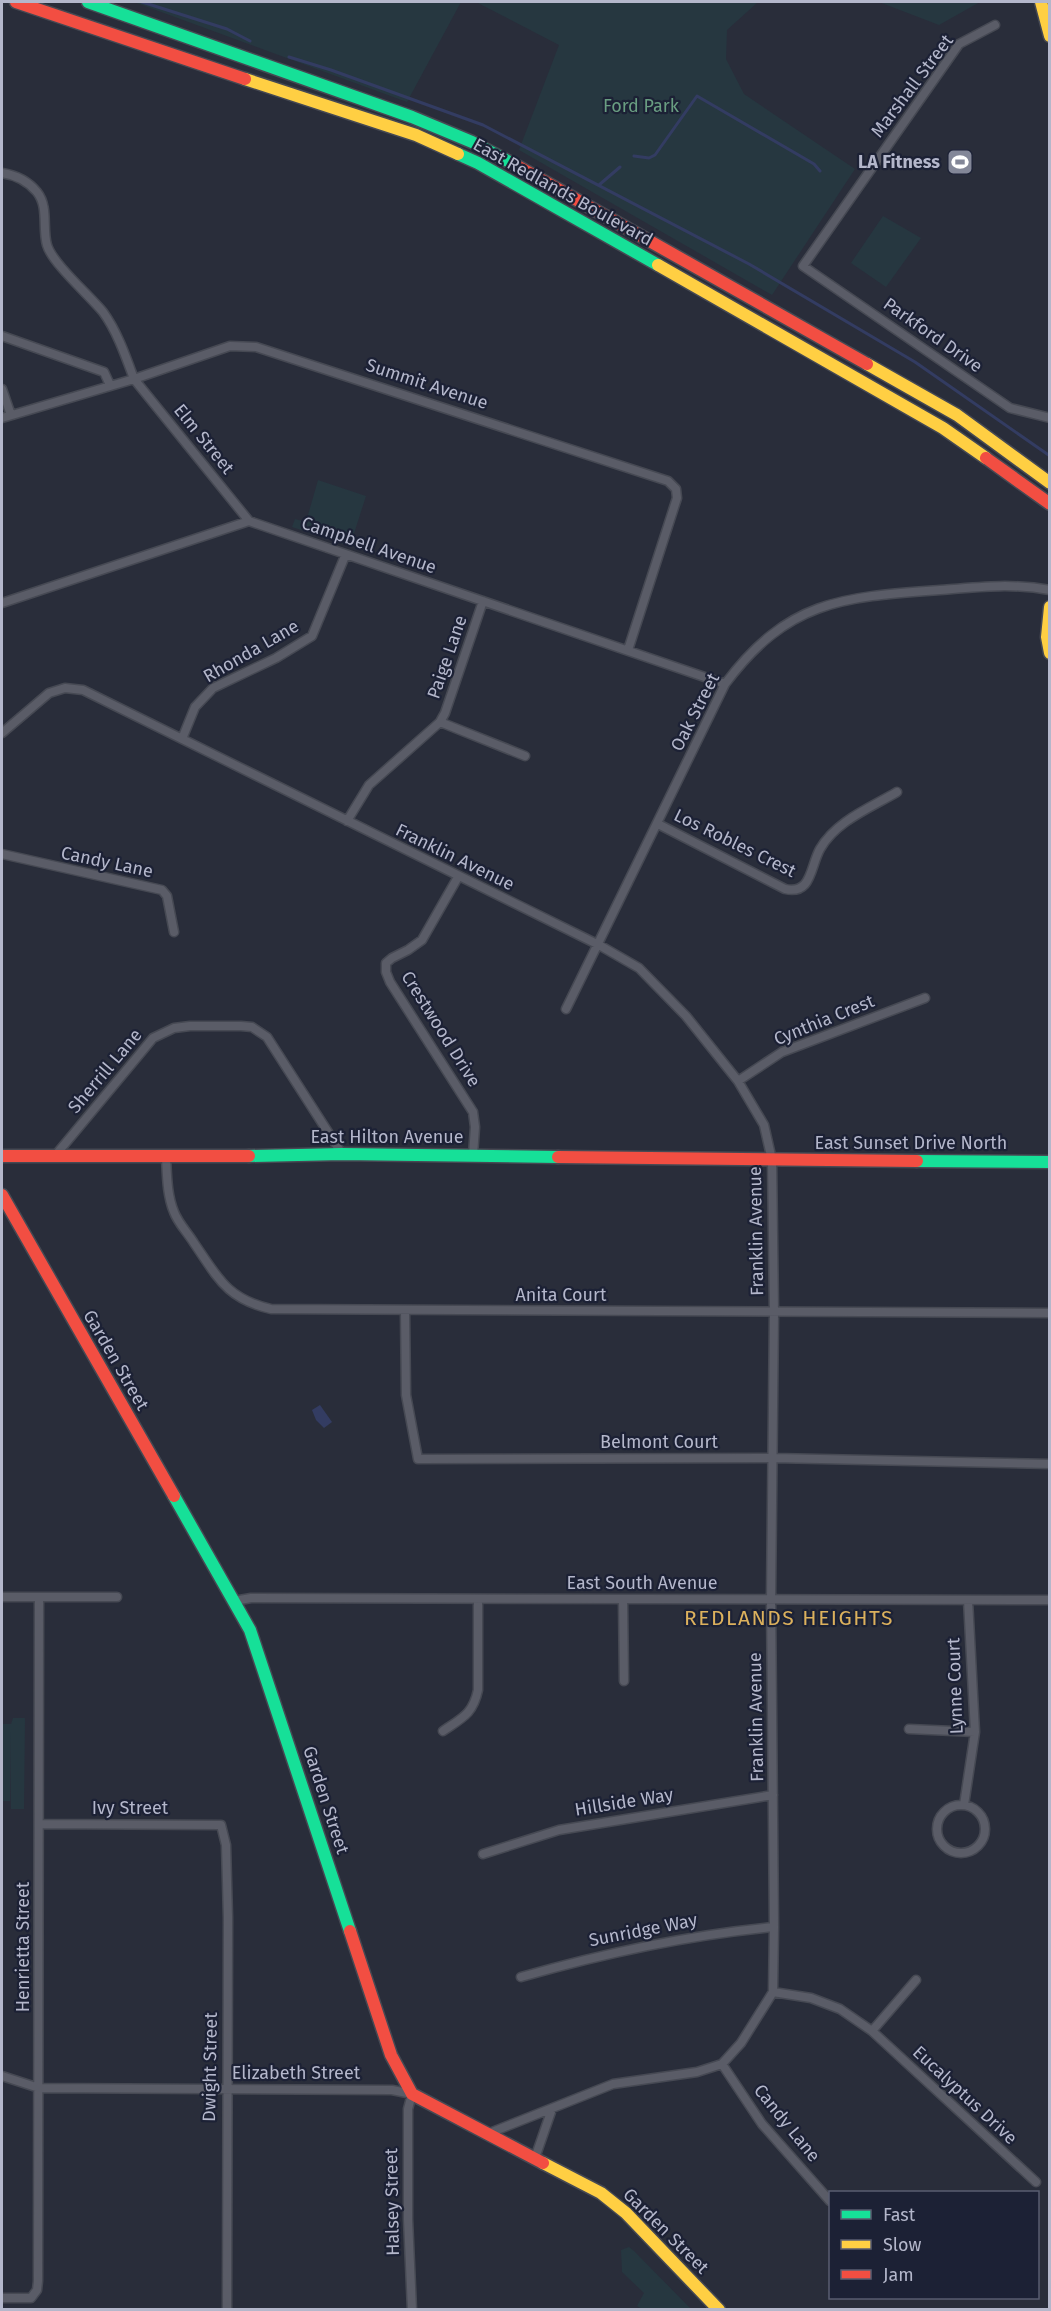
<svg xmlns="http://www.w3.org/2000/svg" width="1051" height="2311" font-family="'Fira Sans',sans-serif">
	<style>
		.green { fill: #263740 }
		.water { fill: #333c62 }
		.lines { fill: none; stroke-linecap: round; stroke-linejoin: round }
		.stream { stroke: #333c62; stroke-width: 3 }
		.street-casing { stroke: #464953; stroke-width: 11 }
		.fast-casing { stroke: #464953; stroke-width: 15 }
		.slow-casing { stroke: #464953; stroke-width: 15 }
		.jam-casing { stroke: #464953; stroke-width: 15 }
		.street { stroke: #5a5c67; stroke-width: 8 }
		.fast { stroke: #16e098; stroke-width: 12 }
		.slow { stroke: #ffcf43; stroke-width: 12 }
		.jam { stroke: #f24e42; stroke-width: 12 }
		.labels { text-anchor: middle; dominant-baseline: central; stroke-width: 4.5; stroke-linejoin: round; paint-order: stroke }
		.street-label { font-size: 18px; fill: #b4b7cb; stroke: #1c2135 }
		.park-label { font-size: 18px; fill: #699d81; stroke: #1c2135 }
		.poi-label { font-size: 18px; font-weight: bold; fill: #b4b7cb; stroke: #1c2135; text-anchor: end }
		.quarter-label { font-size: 21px; letter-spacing: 1.5px; fill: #dcb15d; stroke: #1c2135 }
	</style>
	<rect width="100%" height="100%" fill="#292d3a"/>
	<path class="green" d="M134,2h327l-54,100z
		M476,2h282l-31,28 -1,29 18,35 111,75 -83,126 -253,-145 40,-105z
		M879,2h101l-41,23z
		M883,216l38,22 -35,49 -35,-24z
		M318,480l48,16 -16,50 -58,-19 3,-8 11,3z
		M13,1718h12l-1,91h-13l-1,-77v69h-8v-77h9z
		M629,2247l5,4 57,58h-49l-5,-3 7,-13 -22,-21 -1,-22z"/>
	<path class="water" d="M320,1405l12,17 -8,6 -8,-8 -4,-10z"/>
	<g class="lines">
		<path class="stream" d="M142,2l85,27 23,12
			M289,57l42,13 152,55 266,139 166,98 135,94
			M634,156l15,2 6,-3 42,-59 117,68 6,7
			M599,185l21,-18"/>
		<g class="street-casing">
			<path id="street" d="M995,25l-36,19 -156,222 207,142 40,10
				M2,173c13,2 26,8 35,19 12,15 5,36 10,53 5,18 43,51 56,67 14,19 23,45 31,67l115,142
				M2,336l102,36 6,13
				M2,389l9,26
				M2,418l132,-39 96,-33 26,1 412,134 8,8 1,9 -49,152
				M2,603l247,-82 476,163
				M440,722l85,34
				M2,733l47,-40 16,-5 18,2 516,255 40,23 47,48 52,65 26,44 8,35 2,152 -3,288 3,327 -1,65 -32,51 -19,21 -25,8 -84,12 -126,50
				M182,739l13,-32 18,-19 63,-30 36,-22 33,-80
				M347,821l22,-36 71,-63 5,-9 38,-112
				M658,824l127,65c27,6 25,-22 35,-40 16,-28 50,-41 77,-57
				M2,854l160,36 5,6 7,36
				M458,877l-36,63 -14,10 -16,8 -6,5v9l4,10 83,130 2,15 -2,28
				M566,1009l159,-325c63,-84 117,-87 215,-94 37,-3 73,-7 110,0
				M738,1081l44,-29 143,-54
				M54,1157l99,-119 21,-10 16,-2h51l11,1 15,10 75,117
				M166,1157c1,19 1,38 8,55 4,11 14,21 20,31 24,35 33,56 77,66l779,4
				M405,1311l1,84 12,64 356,-1 276,6
				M2,1597h115
				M623,1600l1,81
				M234,1601l17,-3 799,2
				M909,1729l66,3
				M443,1731c19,-13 30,-17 35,-41v-91
				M964,1805l11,-73 -7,-132
				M937 1829a24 24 0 1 1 48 0a24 24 0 1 1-48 0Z
				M39,1824l182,1 5,20 2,73 -1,392
				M483,1854l76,-24 214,-35
				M521,1977c84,-24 167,-42 253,-50
				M773,1992l38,6 29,11 32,22 164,151
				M872,2031l44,-51
				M722,2064l40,60 68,77
				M2,2076l37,12 353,2 20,4 -4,15v110l4,91
				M535,2158l17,-49
				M2,2298h29l6,-8 1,-9 1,-683"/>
		</g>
		<g class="fast-casing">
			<path id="fast" d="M88,2l324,115 60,25 45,24
				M458,154l20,9 180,102
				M249,1156l93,-2 216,3
				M917,1161l133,1
				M174,1496l76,134 100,301"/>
		</g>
		<g class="slow-casing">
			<path id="slow" d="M1041,2l9,34
				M245,79l171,56 42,19
				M658,265l285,163 43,30
				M867,364l90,51 93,68
				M1050,607l-3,30 3,16
				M543,2163l58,30 25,20 93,97"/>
		</g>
		<g class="jam-casing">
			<path id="jam" d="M16,2l229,77
				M517,166l350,198
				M986,458l64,46
				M2,1156h247
				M558,1157l359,4
				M2,1195l172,301
				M350,1931l41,124 21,39 131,69"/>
		</g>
		<use href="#street" class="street"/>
		<use href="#fast" class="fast"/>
		<use href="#slow" class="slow"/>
		<use href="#jam" class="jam"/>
	</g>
	<defs>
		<g id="stadium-square" transform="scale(1.35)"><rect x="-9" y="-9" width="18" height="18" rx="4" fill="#838798" stroke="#1c2135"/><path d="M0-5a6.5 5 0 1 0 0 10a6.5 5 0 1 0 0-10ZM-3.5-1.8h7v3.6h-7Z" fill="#fff"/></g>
	</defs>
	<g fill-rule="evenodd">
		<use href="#stadium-square" x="960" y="162"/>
	</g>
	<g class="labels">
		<g class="street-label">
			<text transform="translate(912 86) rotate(-53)">Marshall Street</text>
			<text transform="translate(563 192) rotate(29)">East Redlands Boulevard</text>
			<text transform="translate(933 335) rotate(35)">Parkford Drive</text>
			<text transform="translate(427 384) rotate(18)">Summit Avenue</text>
			<text transform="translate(204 439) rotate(51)">Elm Street</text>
			<text transform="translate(369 545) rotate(19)">Campbell Avenue</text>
			<text transform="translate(251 651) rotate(-30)">Rhonda Lane</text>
			<text transform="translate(447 657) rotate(-71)">Paige Lane</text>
			<text transform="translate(695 712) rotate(-63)">Oak Street</text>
			<text transform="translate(735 843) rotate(26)">Los Robles Crest</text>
			<text transform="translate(455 857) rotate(26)">Franklin Avenue</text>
			<text transform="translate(107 862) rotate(12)">Candy Lane</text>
			<text transform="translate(824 1020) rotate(-22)">Cynthia Crest</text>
			<text transform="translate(441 1029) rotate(58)">Crestwood Drive</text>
			<text transform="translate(105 1071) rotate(-50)">Sherrill Lane</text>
			<text x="387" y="1137">East Hilton Avenue</text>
			<text x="911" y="1143">East Sunset Drive North</text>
			<text transform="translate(756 1231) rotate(-91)">Franklin Avenue</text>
			<text x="561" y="1295">Anita Court</text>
			<text transform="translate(116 1360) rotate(60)">Garden Street</text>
			<text x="659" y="1442">Belmont Court</text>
			<text x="642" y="1583">East South Avenue</text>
			<text transform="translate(955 1686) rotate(-92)">Lynne Court</text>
			<text transform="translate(756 1717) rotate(-91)">Franklin Avenue</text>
			<text transform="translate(326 1800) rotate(72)">Garden Street</text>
			<text transform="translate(624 1802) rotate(-9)">Hillside Way</text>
			<text x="130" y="1808">Ivy Street</text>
			<text transform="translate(643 1930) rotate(-11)">Sunridge Way</text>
			<text transform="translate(23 1947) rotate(-90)">Henrietta Street</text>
			<text transform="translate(210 2067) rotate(-89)">Dwight Street</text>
			<text x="296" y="2073">Elizabeth Street</text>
			<text transform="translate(965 2095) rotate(43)">Eucalyptus Drive</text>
			<text transform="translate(787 2123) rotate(51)">Candy Lane</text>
			<text transform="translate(392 2202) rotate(-91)">Halsey Street</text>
			<text transform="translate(666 2231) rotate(45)">Garden Street</text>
		</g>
		<g class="park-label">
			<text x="641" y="106">Ford Park</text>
		</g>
		<g class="poi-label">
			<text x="940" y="162">LA Fitness</text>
		</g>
		<g class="quarter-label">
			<text x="789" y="1618">REDLANDS HEIGHTS</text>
		</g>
	</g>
	<rect width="1051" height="2311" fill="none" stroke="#b4b7cb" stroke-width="6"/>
	<rect x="829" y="2191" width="210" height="108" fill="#1c2135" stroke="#595d71" stroke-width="1.5"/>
	<rect x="841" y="2210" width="30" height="9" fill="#16e098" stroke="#595d71" stroke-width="1.5"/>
	<text x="883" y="2221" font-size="18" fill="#b4b7cb">Fast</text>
	<rect x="841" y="2240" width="30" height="9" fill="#ffcf43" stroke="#595d71" stroke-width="1.5"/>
	<text x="883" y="2251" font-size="18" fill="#b4b7cb">Slow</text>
	<rect x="841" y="2270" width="30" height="9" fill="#f24e42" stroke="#595d71" stroke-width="1.5"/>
	<text x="883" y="2281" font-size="18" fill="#b4b7cb">Jam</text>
</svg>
